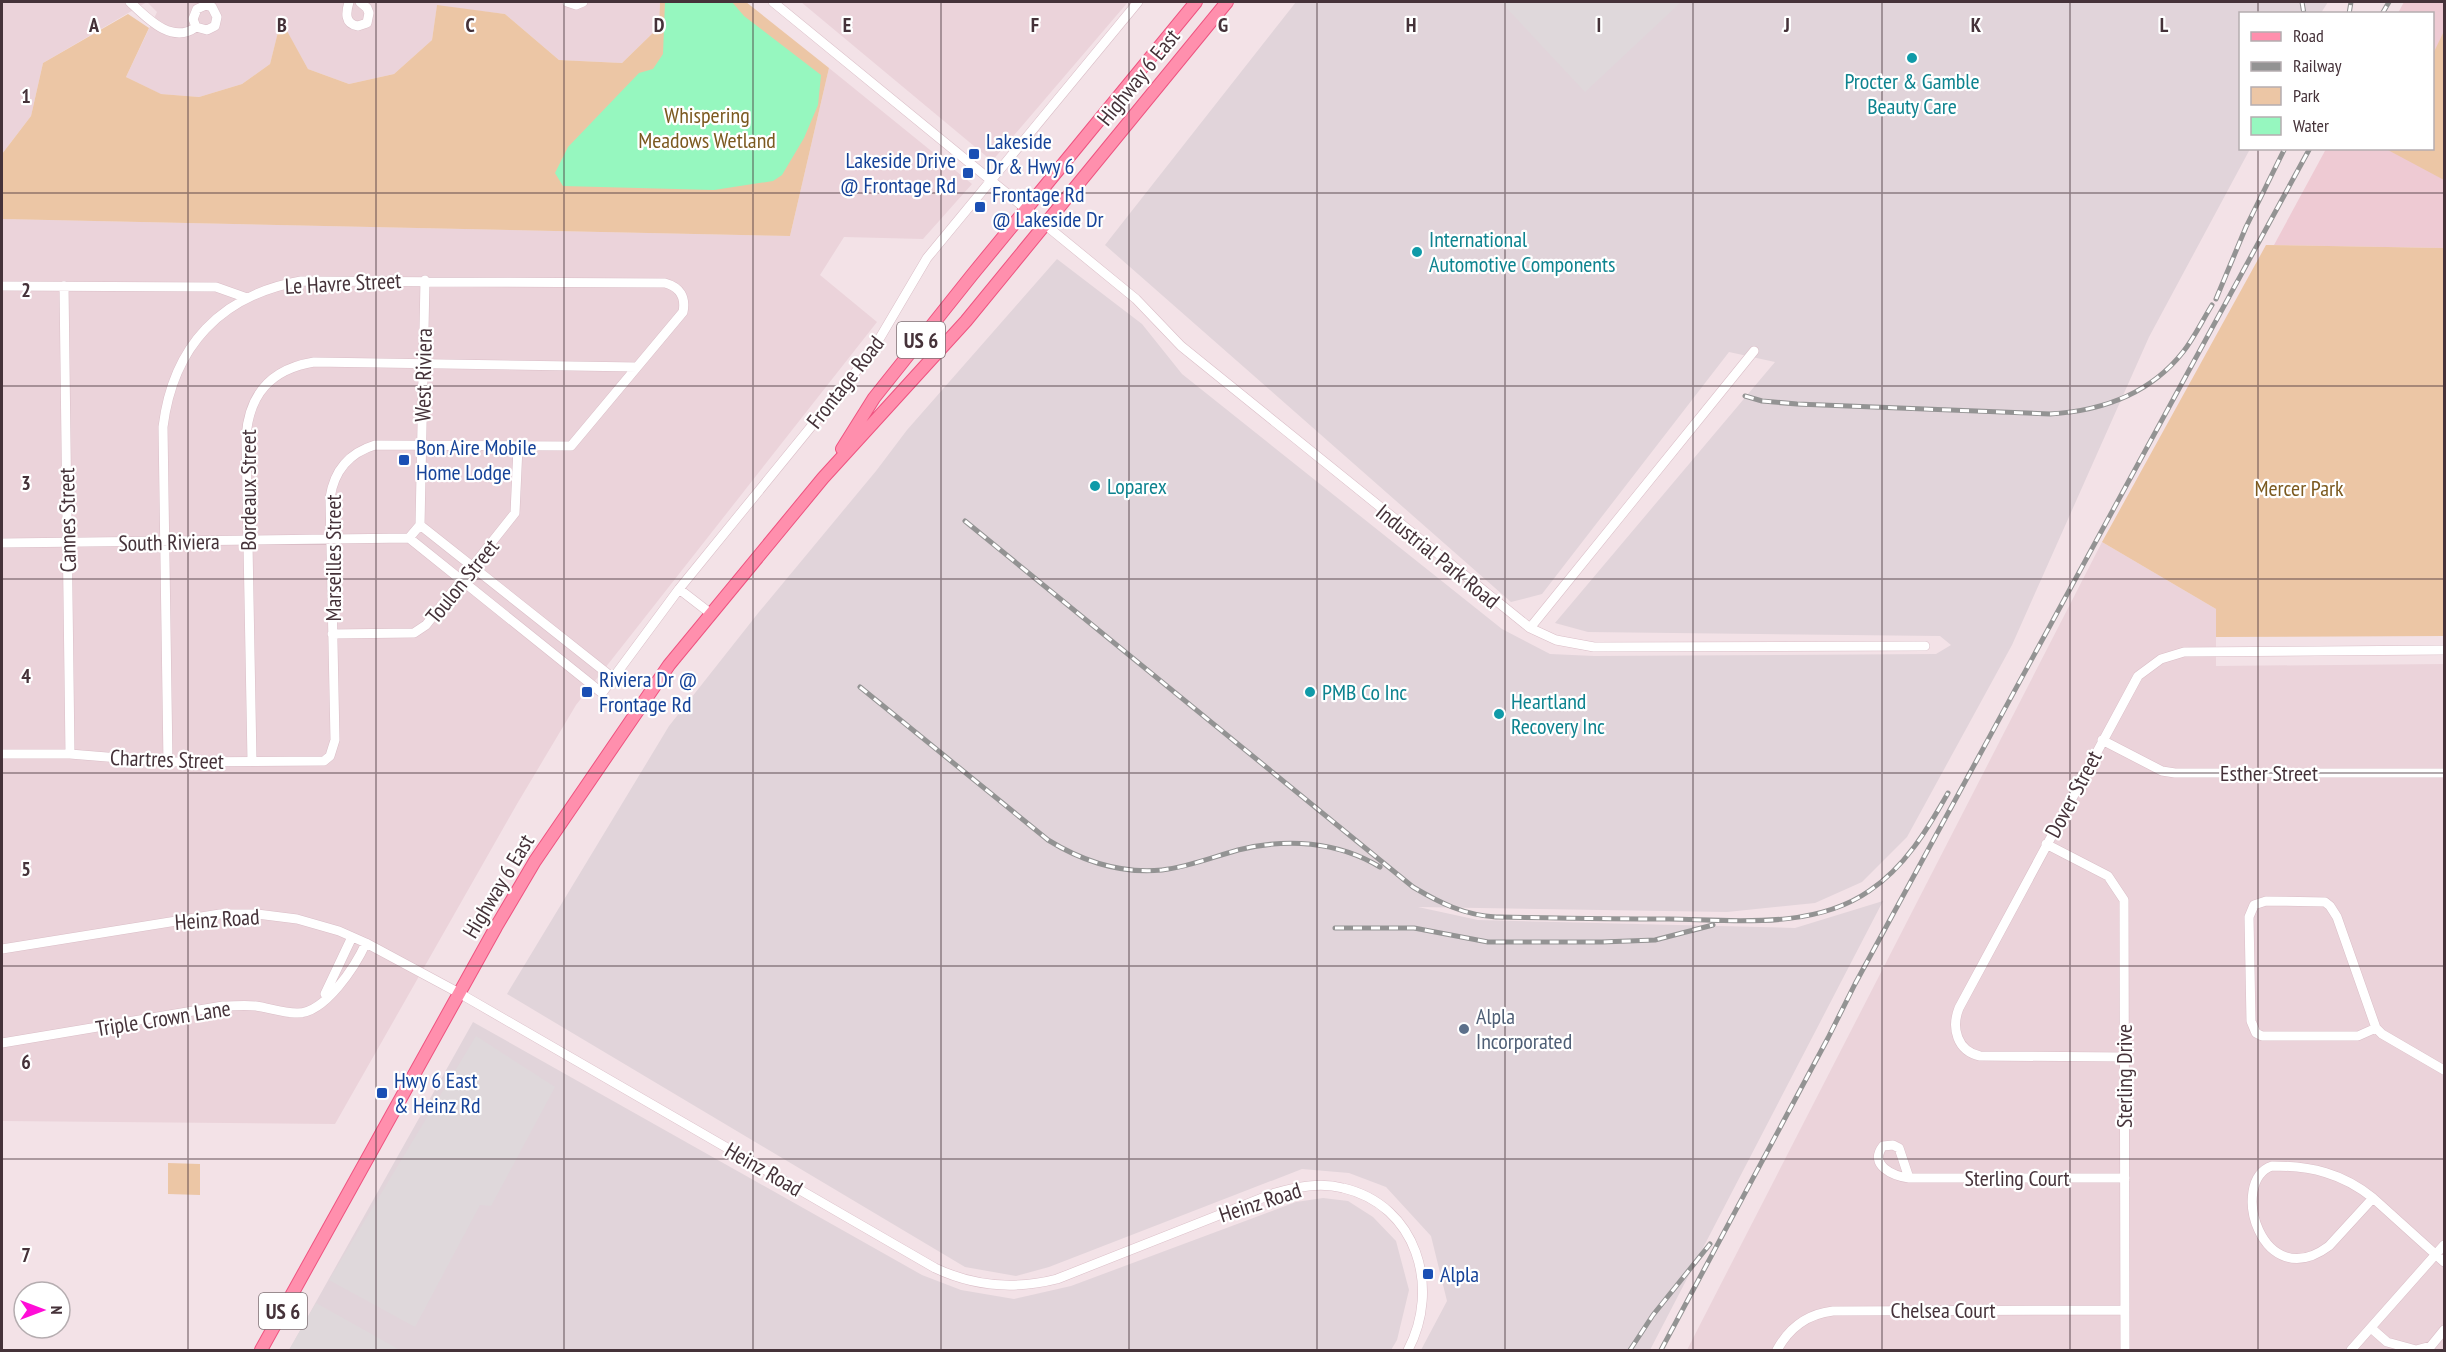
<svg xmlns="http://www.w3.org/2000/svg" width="2446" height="1352" font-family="'PT Sans Narrow',sans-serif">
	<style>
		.residential { fill: #ebd3da }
		.industrial { fill: #e1d4da }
		.education { fill: #eecad3 }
		.green { fill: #ecc6a5 }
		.parking { fill: #dfd8db }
		.water { fill: #96f7bf }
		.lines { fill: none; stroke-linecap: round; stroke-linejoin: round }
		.minor-casing { stroke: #dabec7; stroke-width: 10 }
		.major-casing { stroke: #ef5380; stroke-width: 14 }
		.minor { stroke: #fff; stroke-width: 9 }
		.major { stroke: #ff8fad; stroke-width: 12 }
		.rail-casing { stroke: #939393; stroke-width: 5 }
		.rail { stroke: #fff; stroke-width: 3; stroke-dasharray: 9; stroke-linecap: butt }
		.grid { fill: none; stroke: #453239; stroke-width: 1.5; stroke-opacity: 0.55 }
		.culture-dot { fill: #0f9aa8; stroke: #fff; stroke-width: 2 }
		.transit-dot { fill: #1a4fb4; stroke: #fff; stroke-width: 2 }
		.service-dot { fill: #5c6f8a; stroke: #fff; stroke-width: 2 }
		.labels { text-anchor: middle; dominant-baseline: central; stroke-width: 4.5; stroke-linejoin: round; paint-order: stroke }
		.shield { fill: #fff; stroke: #7d7074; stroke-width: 1.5 }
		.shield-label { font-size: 21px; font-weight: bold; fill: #453239 }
		.street-label { font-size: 22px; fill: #453239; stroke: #fff }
		.culture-label { font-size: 22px; fill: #0d838f; stroke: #fff; text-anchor: start }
		.park-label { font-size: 22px; fill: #7c5a20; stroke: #fff }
		.transit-label { font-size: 22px; fill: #164399; stroke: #fff; text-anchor: start }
		.service-label { font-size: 22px; fill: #4e5e75; stroke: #fff; text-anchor: start }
		.grid-label { font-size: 20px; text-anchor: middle; font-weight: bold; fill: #453239; stroke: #fff; stroke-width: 4.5; stroke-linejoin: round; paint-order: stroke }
	</style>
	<rect width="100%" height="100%" fill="#f3e2e7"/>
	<path class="residential" d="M2,2h658l-1,25 -37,36 -63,-3 -54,-46 -68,-8 -5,34 -38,34 -45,10 -41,-15 -27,-48 -11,43 -28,20 -43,13 -39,-3 -34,-17 31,-65 -10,-10 -104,61 -12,53 -29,38z
		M801,2h327l-136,159z
		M829,68l143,116 -49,55 -79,-2 -24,38 57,47 -301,383 -59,99 -182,320 -333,-3v-902l788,17z
		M2102,542l114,67v57l228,-2v686h-757z"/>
	<path class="industrial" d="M1296,2h1032l-7,11 -81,1v134l10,1 -101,188 -137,308 -105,192 -45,45 -47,21 -88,9 -309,-5 60,13 317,8 88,-27 -233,449h-229l26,-49 -16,-65 -45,-49 -37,-14 -47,-4 -253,98 -33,9 -51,-9 -458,-273 162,-268 90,-114 117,-141 31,-41 150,-171 85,65 40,50 320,255 48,25 44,2 342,-2 15,-9 -11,-9 -352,-4 -33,-9 220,-261 -46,-10 -187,242 -31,8 -406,-357z
		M473,1022l449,253 39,15 53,9 57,-13 225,-84 27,-4 25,3 25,16 23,24 13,49 -12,50 -6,10h-1102z"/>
	<path class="education" d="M2404,2h40v246l-170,-3 52,-96 106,-1v-134l-34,-1z"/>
	<path class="green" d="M660,2h86l83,66 -39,168 -788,-17v-65l29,-38 12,-53 85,-49 21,14 -23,49 35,17 38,3 43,-13 28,-20 11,-44 27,49 41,15 45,-10 38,-34 5,-35 68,9 54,46 63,3 37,-36z
		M2444,31v149l-58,-31 46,-1 1,-94z
		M2266,245l178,3v388l-228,1v-28l-114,-67z
		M168,1163l32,1v31l-32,-1z"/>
	<path class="parking" d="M1501,2h180l-96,90z
		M476,1036l79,51 -64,119 -11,-1 -65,122 -86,-47z
		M316,1303l84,47h-111z"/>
	<path class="water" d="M665,2h67l12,14 77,59 -3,30 -14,33 -22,37 -9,6 -59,9 -151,-4 -8,-13 13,-26 71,-74 14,-4 10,-15z"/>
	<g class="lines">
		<g class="minor-casing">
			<path id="minor" d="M130,2c17,16 42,43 66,25l11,3 8,-4 2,-9 -5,-10 -6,-2 -9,4 -4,10 3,8
				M349,2c-3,10 -5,22 9,24l9,-3 2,-10 -2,-5 -7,-6
				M567,2l9,3 7,-3
				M773,2l363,297 45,47 349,282 26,12 38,7 331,-1
				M2,286l214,1 31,11
				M64,286l6,468
				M420,525l193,153
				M409,538l193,155 77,-104 192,-236 56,-95 211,-256
				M409,538l11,-13 5,-245
				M2,543l407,-5
				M679,589l31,24
				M1530,628l224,-277
				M332,634l82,-1 12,-8 89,-112 3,-66
				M2102,740l60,31 13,2h269
				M2,754h68l98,8 156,-1 6,-5 5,-16 -5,-242c4,-28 19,-45 45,-53l196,1 112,-134c3,-15 -3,-25 -18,-29l-364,-2c-80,14 -128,65 -138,146l5,335
				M252,761l-6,-324c3,-43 25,-68 68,-75l323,5
				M2046,844l62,32 16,24 1,450
				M2266,901l59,1 5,4 7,11 39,111 -18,8h-96l-6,-3 -5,-12 -2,-104 5,-12z
				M2,949l218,-35h37l40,5 42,12 27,12 93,50 476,275c40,19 79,22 122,11l218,-86c22,-6 45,-11 68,-5 74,17 98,100 65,162
				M325,994l27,-57
				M2376,1028l6,6 62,36
				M2,1043l221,-37c11,0 22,-1 33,0 13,2 27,7 41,7 28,1 59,-48 69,-70
				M2124,1057l-144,-1c-23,-5 -29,-28 -21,-48l179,-332 23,-17 23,-7 260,-2
				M2272,1166c39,0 70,7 101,32l-44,48c-67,50 -101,-65 -57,-80z
				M1909,1178l-10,-30 -6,-3 -10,1c-15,19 10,30 26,32h216
				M2373,1198l71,64
				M2371,1328l16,14 29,8
				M1777,1350c12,-22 30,-36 56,-39l292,-1
				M2351,1350l93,-105
				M2416,1350l15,-4 13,-16"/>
		</g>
		<g class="major-casing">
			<path id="major" d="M842,449l32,-51 98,-123 224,-273
				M261,1350l235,-423 39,-66 134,-196 154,-187 143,-157 261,-319"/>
		</g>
		<use href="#minor" class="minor"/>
		<use href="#major" class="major"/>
		<g class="rail-casing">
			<path id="rail" d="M2302,2l2,12
				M2349,14l2,-12
				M2382,14l7,-12
				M2216,299l30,-72 39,-79
				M1745,396l17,5 35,3 253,10c51,-3 100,-20 133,-62 11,-14 19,-31 29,-47
				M965,521l448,366c27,16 51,28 83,30 58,1 115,2 173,2 64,1 144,11 200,-28 36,-24 58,-61 79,-98
				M860,687l188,153c34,21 73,34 114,30 26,-3 51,-13 76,-20 48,-12 99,-9 142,17
				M1335,928h79l74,14h114l53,-2 58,-15
				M1630,1350l23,-35 57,-71
				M1661,1350l167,-312 27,-54 455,-836"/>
		</g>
		<use href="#rail" class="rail"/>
	</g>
	<path class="grid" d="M188,2v1348M376,2v1348M564,2v1348M753,2v1348M941,2v1348M1129,2v1348M1317,2v1348M1505,2v1348M1693,2v1348M1882,2v1348M2070,2v1348M2258,2v12M2258,148v1202M2,193h2442M2,386h2442M2,579h2442M2,773h2442M2,966h2442M2,1159h2442"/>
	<g class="culture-dot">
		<circle cx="1912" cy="58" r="6"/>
		<circle cx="1417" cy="252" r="6"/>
		<circle cx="1095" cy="486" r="6"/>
		<circle cx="1310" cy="692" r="6"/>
		<circle cx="1499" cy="714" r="6"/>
	</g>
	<g class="transit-dot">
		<rect x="968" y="148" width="12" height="12" rx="3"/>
		<rect x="962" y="167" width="12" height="12" rx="3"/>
		<rect x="974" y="201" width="12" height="12" rx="3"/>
		<rect x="398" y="454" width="12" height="12" rx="3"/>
		<rect x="581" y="686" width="12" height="12" rx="3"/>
		<rect x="376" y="1087" width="12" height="12" rx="3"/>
		<rect x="1422" y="1268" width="12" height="12" rx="3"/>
	</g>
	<circle class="service-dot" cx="1464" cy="1029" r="6"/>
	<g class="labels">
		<g class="shield">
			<rect x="897" y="322" width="48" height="36" rx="4.5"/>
			<rect x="259" y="1293" width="48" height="36" rx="4.5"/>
		</g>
		<g class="shield-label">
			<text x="921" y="340">US 6</text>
			<text x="283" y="1311">US 6</text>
		</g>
		<g class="street-label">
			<text transform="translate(1138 77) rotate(-51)">Highway 6 East</text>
			<text transform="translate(343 283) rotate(-3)">Le Havre Street</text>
			<text transform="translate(423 375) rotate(-89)">West Riviera</text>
			<text transform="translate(845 382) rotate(-52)">Frontage Road</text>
			<text transform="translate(248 490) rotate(-90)">Bordeaux Street</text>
			<text transform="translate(67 520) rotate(-91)">Cannes Street</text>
			<text transform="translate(169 542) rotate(-1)">South Riviera</text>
			<text transform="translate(1438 556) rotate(39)">Industrial Park Road</text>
			<text transform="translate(333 558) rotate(-90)">Marseilles Street</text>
			<text transform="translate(462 581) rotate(-51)">Toulon Street</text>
			<text transform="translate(167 759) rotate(2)">Chartres Street</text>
			<text x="2269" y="773">Esther Street</text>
			<text transform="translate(2073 794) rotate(-62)">Dover Street</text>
			<text transform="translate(498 886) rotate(-59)">Highway 6 East</text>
			<text transform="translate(217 919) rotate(-4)">Heinz Road</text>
			<text transform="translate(163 1018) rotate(-9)">Triple Crown Lane</text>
			<text transform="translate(2124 1076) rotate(-90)">Sterling Drive</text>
			<text transform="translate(764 1169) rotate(30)">Heinz Road</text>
			<text x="2017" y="1178">Sterling Court</text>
			<text transform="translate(1260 1202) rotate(-18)">Heinz Road</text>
			<text x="1943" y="1310">Chelsea Court</text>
		</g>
		<g class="culture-label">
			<text x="1912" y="81" text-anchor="middle">Procter &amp; Gamble<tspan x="1912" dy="25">Beauty Care</tspan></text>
			<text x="1429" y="239">International<tspan x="1429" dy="25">Automotive Components</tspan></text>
			<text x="1107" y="486">Loparex</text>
			<text x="1322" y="692">PMB Co Inc</text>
			<text x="1511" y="701">Heartland<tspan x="1511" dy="25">Recovery Inc</tspan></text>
		</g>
		<g class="park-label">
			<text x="707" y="115">Whispering<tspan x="707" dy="25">Meadows Wetland</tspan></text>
			<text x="2299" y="488">Mercer Park</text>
		</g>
		<g class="transit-label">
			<text x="986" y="141">Lakeside<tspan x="986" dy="25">Dr &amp; Hwy 6</tspan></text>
			<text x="956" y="160" text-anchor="end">Lakeside Drive<tspan x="956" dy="25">@ Frontage Rd</tspan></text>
			<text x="992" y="194">Frontage Rd<tspan x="992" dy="25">@ Lakeside Dr</tspan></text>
			<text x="416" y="447">Bon Aire Mobile<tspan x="416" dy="25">Home Lodge</tspan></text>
			<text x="599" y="679">Riviera Dr @<tspan x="599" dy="25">Frontage Rd</tspan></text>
			<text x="394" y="1080">Hwy 6 East<tspan x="394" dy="25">&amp; Heinz Rd</tspan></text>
			<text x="1440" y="1274">Alpla</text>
		</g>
		<g class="service-label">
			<text x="1476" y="1016">Alpla<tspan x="1476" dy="25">Incorporated</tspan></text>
		</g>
	</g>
	<g class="grid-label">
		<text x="94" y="32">A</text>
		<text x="282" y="32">B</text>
		<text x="470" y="32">C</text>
		<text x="659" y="32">D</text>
		<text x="847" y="32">E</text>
		<text x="1035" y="32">F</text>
		<text x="1223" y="32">G</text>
		<text x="1411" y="32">H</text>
		<text x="1599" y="32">I</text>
		<text x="1787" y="32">J</text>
		<text x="1976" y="32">K</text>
		<text x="2164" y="32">L</text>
		<text x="26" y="103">1</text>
		<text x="26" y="297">2</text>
		<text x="26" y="490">3</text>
		<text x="26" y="683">4</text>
		<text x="26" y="876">5</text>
		<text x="26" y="1069">6</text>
		<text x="26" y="1262">7</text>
	</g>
	<rect width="2446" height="1352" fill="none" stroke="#453239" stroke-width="6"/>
	<rect x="2239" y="12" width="195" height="138" fill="#ffffff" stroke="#b5adb0" stroke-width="1.5"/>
	<rect x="2251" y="32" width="30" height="9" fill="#ff8fad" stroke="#b5adb0" stroke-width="1.5"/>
	<text x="2293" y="42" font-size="18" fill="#453239">Road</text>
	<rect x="2251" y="62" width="30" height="9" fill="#939393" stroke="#b5adb0" stroke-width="1.5"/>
	<text x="2293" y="72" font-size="18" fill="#453239">Railway</text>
	<rect x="2251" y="87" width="30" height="18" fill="#ecc6a5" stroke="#b5adb0" stroke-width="1.5"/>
	<text x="2293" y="102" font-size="18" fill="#453239">Park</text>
	<rect x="2251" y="117" width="30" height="18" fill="#96f7bf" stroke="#b5adb0" stroke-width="1.5"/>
	<text x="2293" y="132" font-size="18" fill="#453239">Water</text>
	<g transform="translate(42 1310) rotate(90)"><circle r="28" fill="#ffffff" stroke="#b5adb0" stroke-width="1.5"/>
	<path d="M0-4.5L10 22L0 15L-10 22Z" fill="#ff0dd7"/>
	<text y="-9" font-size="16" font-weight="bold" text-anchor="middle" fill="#453239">N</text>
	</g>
</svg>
